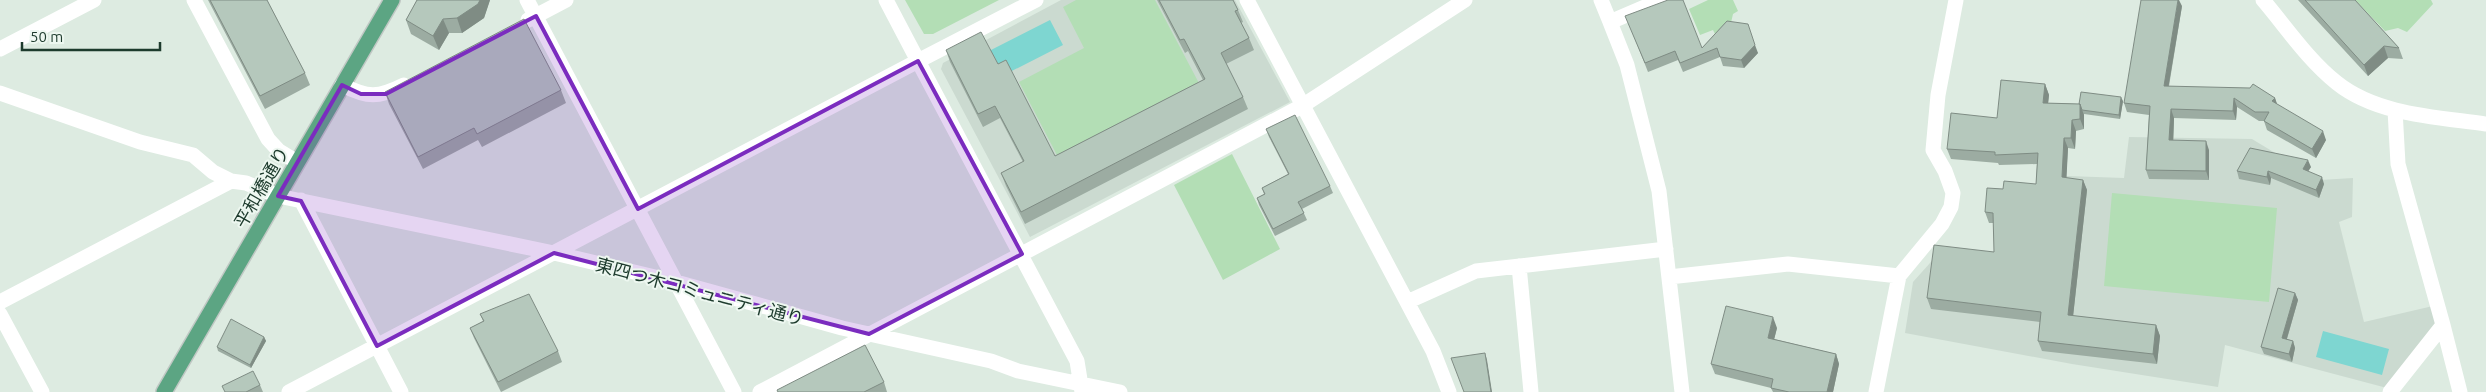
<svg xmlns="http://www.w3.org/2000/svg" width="2486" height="392" font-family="Ubuntu,'Noto Sans JP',sans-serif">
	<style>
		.built { fill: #cbdad0 }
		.green { fill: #b3deb5 }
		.water { fill: #7ed6d1 }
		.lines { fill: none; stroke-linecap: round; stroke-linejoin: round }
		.major-casing { stroke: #c0c8c4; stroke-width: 18 }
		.minor { stroke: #fff; stroke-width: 15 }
		.major { stroke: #5ca583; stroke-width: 15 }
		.wall { fill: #9caca2 }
		.shaded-wall { fill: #7f8c84 }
		.building { fill: #b5c8bc; stroke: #7f8c84 }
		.marked { fill: #7b2cbf; fill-opacity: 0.2; stroke: #7b2cbf; stroke-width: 4; stroke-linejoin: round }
		.labels { text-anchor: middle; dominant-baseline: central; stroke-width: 4; stroke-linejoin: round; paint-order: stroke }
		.street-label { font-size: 18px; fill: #1d3b2d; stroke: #edf7f0 }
	</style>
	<rect width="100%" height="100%" fill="#ddebe1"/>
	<path class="built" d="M1061,0h174l55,102 -260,135 -89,-168 2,-6z
		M2129,137l123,2 68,41 33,-2 -1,39 -13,5 25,100 69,-16 5,19 -51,63 -162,-43 -7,42 -146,-23 -167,-31 8,-51 25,-28 94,5 7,-84 85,3z"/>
	<path class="green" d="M905,0h94l-66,34h-9z
		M1076,0h79l46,87 -141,74 -41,-79 65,-34 -21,-41z
		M1708,0h25l5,11 -5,3 -3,13 -15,7 -2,-4 -13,5 -11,-26z
		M2355,0h76l2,4 -26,28 -9,-4 -13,3z
		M1232,154l48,95 -57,31 -49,-95z
		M2112,193l165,15 -8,94 -165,-16z"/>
	<path class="water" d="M1050,20l13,25 -61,31 -13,-25z
		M2323,331l66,18 -7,26 -66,-18z"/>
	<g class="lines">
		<g class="major-casing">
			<path id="major" d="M164,392l228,-392"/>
		</g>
		<path class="minor" d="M194,0l74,139 11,12 18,11
			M527,0l207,392
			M1036,0l-118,61 159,300 5,31
			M1247,0l186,351 16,41
			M1601,0l9,22
			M1661,0l-51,22 17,43 32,126 23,201
			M2263,0c23,27 45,60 74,83 40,32 100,34 149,41
			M528,20l38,-20
			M0,49l94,-49
			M342,85c26,13 36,13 62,0
			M0,93l140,49 53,13 20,17 18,9 15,2 32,13 276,57 122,29 166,46 149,33 27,10 102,21
			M301,200l100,192
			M1519,266l12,126
			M1669,277l119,-13 111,12
			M0,302l231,-121
			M1407,302l69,-31 190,-22
			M0,314l42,78
			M2443,325l17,67
			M289,392l629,-331 -32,-61
			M760,392l542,-286 163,-106
			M1876,392l23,-116 43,-52 9,-17 2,-14 -8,-22 -12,-21 5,-55 18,-95
			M2390,392l53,-67 -45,-161 -3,-54"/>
		<use href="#major" class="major"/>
	</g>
	<path class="wall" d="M208,0h59l38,73 5,12 -45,24z
		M417,0h73l-6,18 -22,15h-13l-10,17 -28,-16 -5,-14z
		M1157,0h76l5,10 5,12 -2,1 8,15 5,12 -28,14 17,33 5,12 -223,115 -19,-38 -5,-13 22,-11 -23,-44 -17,9 -33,-65 -4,-12 52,14 57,92 148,-76 -15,-29 -3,2z
		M2298,0h57l44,48 4,11 -15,-1 -20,18z
		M2182,6l-13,80 106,12 2,6 49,36 -10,18 -49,-28 -3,-9h-5l-22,-14 -1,13 -62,-2 -1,22 36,10v30l-60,-1 -3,-9 3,-55 -22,-3 -3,-9z
		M1727,21l31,32 -14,15 -21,-2 -3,-9 -37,15 -5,-12 -30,12 -19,-48 73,24z
		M2045,84l4,11 -1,8 31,1 44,-3 -3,18 -36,-5v15l-8,2 -1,18 -7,-1 -2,30 17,2 4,10 -14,126 83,9 4,11 -3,28 -115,-13 -4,-10 2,-19 -109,-13 -4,-11 67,-46v-29h-5l-4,-11 18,-23 33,-5 1,-20 -38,1 -1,-2 -47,-4 -4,-10 50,-31z
		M561,90l5,13 -84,44 -4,-7 -55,29 -34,-65 -4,-12z
		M1266,129l64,57 3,7 -31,16 5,11 -32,16 -16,-31 -2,-7 7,-4 -2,-6 26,-14 -19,-37z
		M2311,167l-3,4 16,13 -5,14 -48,-20 -1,7 -31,-6 -2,-8z
		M2295,293l3,7 -11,39 6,2 2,7 -3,14 -28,-8 -3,-7z
		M480,314l78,37 4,11 -61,30 -27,-54 -4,-10 13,-7z
		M1777,328l-3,11 62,15 3,10 -6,28h-60l-2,-4 -56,-14 -4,-10z
		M264,337l2,4 -15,27 -33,-17 -1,-4z
		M884,382l3,10h-109z
		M260,385l3,7h-38z"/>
	<path class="shaded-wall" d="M480,0h10l-6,18 -22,15 -5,-15z
		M2178,0h1l3,6 -15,89 -3,-9z
		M443,19l6,14 -10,17 -6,-14z
		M1755,45l3,8 -14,15 -3,-8z
		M2384,46l4,12 -20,18 -4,-11z
		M2045,84l4,11 -2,18 -4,-10z
		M2121,97l2,4 -3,18 -1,-4z
		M2234,98l3,9 -1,13 -3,-9z
		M2275,98l3,9 -6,-6z
		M2080,104l4,11v14l-4,-10z
		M2171,109l3,9 -1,31 -4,-9z
		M2072,120l4,11 -1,18 -4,-11z
		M2323,131l3,9 -10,18 -4,-9z
		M2064,138l4,10 -2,40 -4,-11z
		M2206,141l3,9v30l-3,-9z
		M2308,160l3,7 -6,9 -2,-7z
		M2268,171l3,7 -1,7 -3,-8z
		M2322,177l2,7 -5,14 -3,-8z
		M2083,180l4,10 -15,136 -4,-11z
		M2295,293l3,7 -13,45 -3,-7z
		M1773,317l4,11 -5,20 -4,-10z
		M2156,325l4,11 -3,28 -4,-10z
		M264,337l2,4 -15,27 -1,-3z
		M2293,341l2,7 -3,14 -3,-8z
		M1485,353l2,7 5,32h-1z
		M1836,354l3,10 -6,28h-6z"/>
	<path class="building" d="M210,0h57l38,73 -45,23z
		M417,0h63l-2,4 -21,14 -14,1 -10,17 -27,-16z
		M1159,0h74l5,10 -3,1 14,27 -28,15 22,44 -222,115 -20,-39 23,-12 -29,-55 -17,8 -32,-64 35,-18 17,32 8,-4 49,96 150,-77 -21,-40 -4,1z
		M1668,0h15l19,48 25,-27 21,3 7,21 -14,15 -21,-3 -3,-9 -37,15 -5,-12 -30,12 -20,-47z
		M2141,0h37l-14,86 86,2 3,-4 22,14 -3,3 51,30 -11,18 -48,-28 5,-9h-14l-21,-14 -1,13 -62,-2 -2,31 37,1v30l-60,-1 4,-64 -26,-3z
		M2305,0h50l44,48 -15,-2 -20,19z
		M524,19l37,71 -84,44 -3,-6 -56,29 -33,-65z
		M2001,80l44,4 -2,19 37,1v15l-8,1 -1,18h-7l-2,39 21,3 -15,135 88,10 -3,29 -115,-13 3,-29 -114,-14 7,-53 60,7 -1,-39 -8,-1 2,-24 16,1 1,-8 32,3 2,-31 -43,2v-3l-48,-3 4,-36 46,5z
		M2081,92l40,5 -2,18 -37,-5 -2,-6h-1z
		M1295,115l35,71 -32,16 6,11 -31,16 -16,-31 8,-4 -3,-6 27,-14 -23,-45z
		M2250,148l58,12 -5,9 19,8 -6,13 -48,-19 -1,6 -30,-6z
		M2278,288l17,5 -13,45 11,3 -4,13 -28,-7z
		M529,294l29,57 -60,31 -28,-54 14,-7 -4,-7z
		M1726,306l47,11 -5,21 68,16 -9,38h-38l-18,-4 2,-9 -62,-15z
		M231,319l33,18 -14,28 -33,-18z
		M865,345l19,37 -20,10h-86l-1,-2z
		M1485,353l6,39h-27l-13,-34z
		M253,371l7,14 -14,7h-21l-3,-6z"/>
	<path class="marked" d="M536,16l102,193 280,-148 104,193 -153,80 -315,-81 -177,93 -76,-145 -23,-5 64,-111 19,9h25z"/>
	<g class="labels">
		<g class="street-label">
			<text transform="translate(261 187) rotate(-60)">平和橋通り</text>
			<text transform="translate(700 291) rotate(15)">東四つ木コミュニティ通り</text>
		</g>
	</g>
	<path d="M22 42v8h138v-8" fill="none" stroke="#1d3b2d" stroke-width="2.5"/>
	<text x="30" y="42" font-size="15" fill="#1d3b2d" stroke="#edf7f0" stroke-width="4" paint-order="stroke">50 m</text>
</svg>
